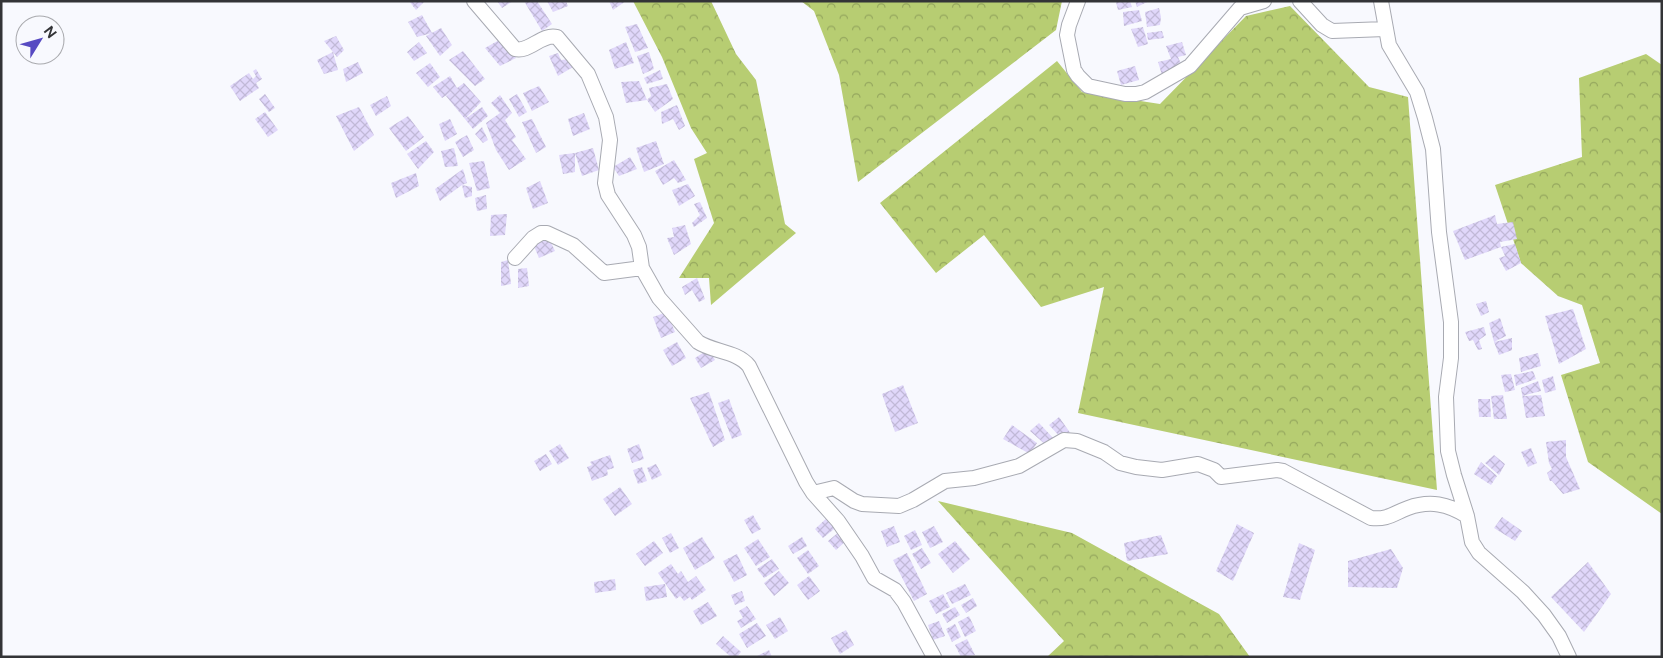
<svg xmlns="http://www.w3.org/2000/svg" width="1663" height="658" font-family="'Public Sans',sans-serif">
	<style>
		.forest { fill: url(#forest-crowns) }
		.building { fill: url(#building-cross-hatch) }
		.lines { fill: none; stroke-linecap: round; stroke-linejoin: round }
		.street-casing { stroke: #a8aab2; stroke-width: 16 }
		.street { stroke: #fff; stroke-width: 14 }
	</style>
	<defs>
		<pattern id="forest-crowns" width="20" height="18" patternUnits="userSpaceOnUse" patternTransform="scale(1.25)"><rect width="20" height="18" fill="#b7cd72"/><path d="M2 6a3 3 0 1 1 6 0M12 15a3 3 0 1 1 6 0" fill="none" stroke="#95a75e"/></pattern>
		<pattern id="building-cross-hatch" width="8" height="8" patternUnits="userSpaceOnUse" patternTransform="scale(1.25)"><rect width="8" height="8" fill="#e0d7fa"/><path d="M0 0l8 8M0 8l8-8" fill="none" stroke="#c1b9d7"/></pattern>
	</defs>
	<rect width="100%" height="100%" fill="#f8f9fe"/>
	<path class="forest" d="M633,1h78l25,53 20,26 29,144 11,9 -85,72 -2,-27h-30l35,-55 -20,-64 13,-6 -16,-25 -29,-71z
		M801,1h261l-6,29 -198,152 -19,-107 -25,-64z
		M1290,6l79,81 39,10 29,393 -359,-77 26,-126 -63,20 -57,-72 -48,38 -56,-70 177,-142 25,31 78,12 86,-88z
		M1646,54l16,11v449l-74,-52 -27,-87 39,-12 -18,-58 -24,-9 -37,-33 -26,-78 87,-28 -3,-79z
		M938,501l134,32 147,81 31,43h-203l17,-16z"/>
	<path class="building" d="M409,1h16l-9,9z
		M497,1h16l-11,7z
		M524,1h13l15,23 -10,7z
		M547,1h19l2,5 -15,6z
		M609,1h17l-13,9z
		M1130,1l2,6 -14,3 -2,-8z
		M1135,1h14l-12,6z
		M1159,8l2,9 -1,8 -13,2 -2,-15z
		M1139,10l3,11 -18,5 -1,-14z
		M422,15l10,18 -15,4 -9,-15z
		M637,24l11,24 -13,4 -10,-25z
		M1143,27l5,17 -10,3 -7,-18z
		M441,28l11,17 -12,11 -14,-20z
		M1162,31l2,7 -16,2 -1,-7z
		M336,36l8,14 -7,7 -4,-5 5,18 -14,4 -7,-14 16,-8 -9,-11z
		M501,39l15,19 -16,8 -15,-18z
		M419,42l8,11 -13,8 -7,-9z
		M626,42l8,21 -19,6 -6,-19z
		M1182,42l4,13 -8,2 4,9 -20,9 -4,-13 13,-3 -5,-13z
		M463,51l22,28 -10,7 -26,-26z
		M649,52l5,17 -11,5 -6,-18z
		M558,53l3,7 8,-1 4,8 -15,9 -9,-20z
		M358,62l5,11 -17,9 -3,-13z
		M430,63l10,14 -12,10 -12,-14z
		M1135,66l4,14 -18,5 -4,-14z
		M256,69l6,10 -6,4 3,5 -19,13 -10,-15 19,-13 4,6 3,-3 -3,-5z
		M660,70l3,9 -16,5 -3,-6z
		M450,76l7,12 7,-5 17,19 -16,17 -19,-23 7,-5 -11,7 -9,-11z
		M639,81l8,19 -21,3 -5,-21z
		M667,84l6,15 -18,13 -8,-12 4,-4 -2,-8z
		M539,86l10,16 -17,9 -9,-18z
		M265,94l10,14 -6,4 -10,-13z
		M517,94l10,18 -8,5 -10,-18z
		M500,95l12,18 -7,7 11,17 -4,3 14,19 -17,11 -13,-20 -10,-27 14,-10 -9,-10z
		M387,96l4,10 -15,10 -6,-11z
		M677,105l8,21 -6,4 -6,-11 -11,5 -1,-12z
		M359,107l15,28 -20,16 -18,-35z
		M482,107l6,9 -15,13 -8,-10z
		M265,112l13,18 -10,7 -13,-18z
		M584,113l6,16 -17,7 -5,-17z
		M408,116l16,21 -18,14 -17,-23z
		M450,119l7,15 -12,7 -6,-17z
		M532,119l14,28 -10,6 -14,-31z
		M482,127l6,13 -5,3 -8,-9z
		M467,135l7,15 -11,7 -8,-15z
		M426,141l8,11 -16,17 -11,-15z
		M656,141l8,23 -20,8 -8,-24z
		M454,148l4,18 -13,1 -4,-16z
		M593,148l6,22 -17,6 -7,-23v19l-12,2 -4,-19 16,-2z
		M630,157l7,12 -18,7 -6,-9z
		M674,160l12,20 -8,3 -4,-5 -11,7 -8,-14z
		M484,161l6,27 -13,3 -8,-28z
		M463,169l4,14 -5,2 10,2v9l-7,2 -3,-13 -22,16 -5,-12z
		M416,173l3,13 -23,12 -5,-15z
		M540,181l8,22 -15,6 -7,-21z
		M688,184l7,12 -16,10 -7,-16z
		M486,195l1,14 -10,2 -2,-13z
		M700,202l7,16 -13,9 -2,-4 8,-8 -6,-11z
		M507,214l-2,21 -15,1 1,-21z
		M1495,215l2,9 16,-2 4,17 -17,3 1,5 -36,13 -12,-29z
		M685,225l6,19 -17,11 -7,-17 7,-1 -2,-9z
		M548,236l7,15 -16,7 -6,-14z
		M1515,244l6,19 -15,8 -7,-13 6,-2 -4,-9z
		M508,260l3,24 -10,2v-24z
		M527,268l2,18 -11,2v-19z
		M697,278l8,21 -6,3 -7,-12 -7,5 -3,-8z
		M1486,301l3,11 -8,4 -5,-12z
		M1573,309l13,40 -27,15 -14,-48z
		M667,312l8,20 -14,6 -8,-21z
		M1500,318l6,18 -12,6 18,-4v12l-13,5 -5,-13 -5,-19z
		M1484,327l2,8 -7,5 3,9 -4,1 -5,-10 -4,1 -4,-9z
		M677,342l9,16 -14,8 -9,-16z
		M709,349l6,11 -14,8 -6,-10z
		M1538,353l3,13 -20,6 -2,-14z
		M1533,371l3,8 -20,7 -2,-11z
		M1511,374l4,16 -10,2 -4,-17z
		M1553,376l3,14 -11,3 -3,-13z
		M1538,381l3,10 -19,5 19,-1 4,21 -19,2 -5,-30z
		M903,385l15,38 -23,9 -13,-38z
		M709,392l16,48 -12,7 -23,-49z
		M1503,395l4,24h-13l-3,-23z
		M729,399l13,36 -10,4 -14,-36z
		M1478,399h12l1,18h-12z
		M1059,417l12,17 -9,5 -13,-14z
		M1039,423l16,17 -8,6 -17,-15z
		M1012,425l25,18 -7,11 -27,-15z
		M1566,440v17l14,32 -17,5 -11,-13h-2l-3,-8 5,-4 -3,-6 -3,-21z
		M560,444l9,14 -11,7 -9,-14z
		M639,444l5,15 -12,4 -5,-14z
		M1531,448l6,15 -9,4 -7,-15z
		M546,454l6,10 -12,7 -6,-10z
		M610,455l4,13 -7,2 1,5 -16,6 -5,-14 5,-2 -2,-3z
		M1494,455l11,9 -6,11 -14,-12z
		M1481,462l16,14 -6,9 -17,-11z
		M656,464l6,11 -10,5 -5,-12z
		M642,467l5,14 -9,3 -5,-14z
		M620,487l12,17 -17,12 -12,-17z
		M753,515l8,14 -9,5 -8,-14z
		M830,515l9,10 -16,13 -8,-9z
		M1502,517l20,14 -7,10 -21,-13z
		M1237,524l17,9 -21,48 -17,-10z
		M894,526l6,16 -13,5 -6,-16z
		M934,526l9,16 -13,6 -8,-16z
		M915,530l7,15 -11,5 -7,-14z
		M839,532l7,9 -10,9 -8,-9z
		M671,533l8,15 -9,5 -8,-15z
		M1161,535l7,19 -41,7 -3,-18z
		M702,537l13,21 -20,12 -12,-22z
		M802,537l5,9 -14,8 -5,-8z
		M758,539l12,18 -14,9 -12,-18z
		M654,541l9,12 -18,13 -9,-12z
		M955,541l15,18 -17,14 -15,-19z
		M1299,543l16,7 -15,50 -17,-3z
		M922,548l9,15 -10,6 -9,-15z
		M1391,549l12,19 -6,20 -49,-1v-26z
		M808,550l11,16 -11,8 -11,-16z
		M907,553l20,41 -13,7 -21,-41z
		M737,554l10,21 -13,7 -11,-21z
		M772,559l7,10 -15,9 -7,-9z
		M1588,562l23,32 -27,38 -33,-35z
		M671,564l7,10 3,-3 7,11 8,-6 10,14 -14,10 -2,-3 -6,4 -4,-5 -4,3 -18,-26z
		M779,571l10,12 -15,13 -10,-13z
		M809,576l11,15 -12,9 -11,-15z
		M615,579l1,11 -21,3 -1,-11z
		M665,584l2,13 -21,4 -2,-14z
		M965,584l6,11 -19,9 -6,-11z
		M742,591l3,10 -10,4 -4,-10z
		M943,594l7,13 -14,7 -7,-13z
		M973,598l4,8 -11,7 -5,-8z
		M708,602l9,14 -16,9 -8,-14z
		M747,606l9,13 -15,9 -4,-7 6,-3 -4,-7z
		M955,607l5,8 -13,8 -5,-9z
		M969,616l7,15 -11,6 -7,-15z
		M780,617l8,14 -13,8 -9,-14z
		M939,621l6,15 -12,4 -5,-15z
		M757,623l9,13 -19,12 -8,-14z
		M955,624l6,13 -9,5 -6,-13z
		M846,630l8,15 -14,9 -9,-16z
		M723,636l18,16 -4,5h-6l-15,-13z
		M967,639l8,16 -14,2 -6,-12z
		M769,650l3,7h-17z"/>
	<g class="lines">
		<g class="street-casing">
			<path id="street" d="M474,1l41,48c14,4 27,-16 42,-12l31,37 18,43 4,23 -5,43 3,12 26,40 5,12 3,21 17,30 39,44c15,10 39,9 51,24l57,116 7,11 25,28 24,35 12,22 21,12 9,12 30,55
				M1078,1l-9,24 -2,10 7,35 4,6 10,10 37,8h11l9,-2 45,-26 50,-58 24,-7
				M1300,1l22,24 10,6 53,-2
				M1381,1l8,44 28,47 8,26 8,31 6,83 12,90v36l-5,39 2,54 6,24 13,41 5,26 7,11 44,39 21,23 15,21 10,21
				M515,258l18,-20 8,-5h6l26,12 31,28 38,-5
				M813,493l21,-5 20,13 8,3 37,2 14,-6 32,-19 29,-3 45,-12 45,-26 13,1 27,11 16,11 16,4 26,3 36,-6 16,6 7,7 56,-7 6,1 88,47c17,2 23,-5 37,-10 22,-8 40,-4 59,8"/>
		</g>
		<use href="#street" class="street"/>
	</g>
	<rect width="1663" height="658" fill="none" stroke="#333437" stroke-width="5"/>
	<g transform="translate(40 40) rotate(53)"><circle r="24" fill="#f8f9fe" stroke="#a9aaae"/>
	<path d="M0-4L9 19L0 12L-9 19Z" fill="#574ac2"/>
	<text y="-8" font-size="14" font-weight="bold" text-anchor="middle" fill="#333437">N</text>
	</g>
</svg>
